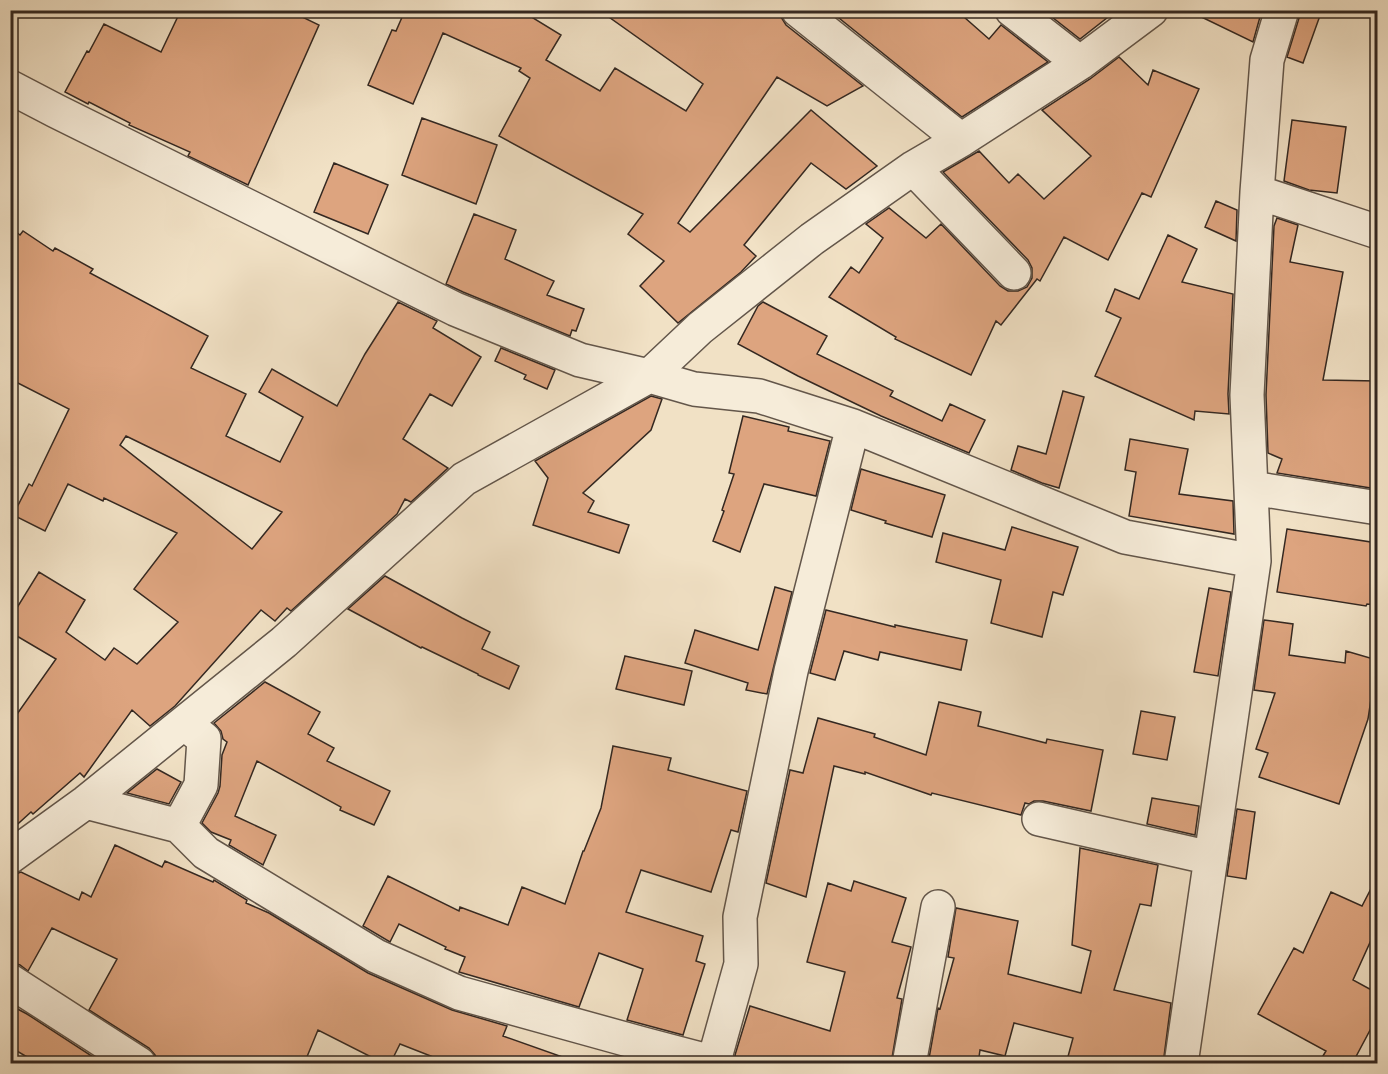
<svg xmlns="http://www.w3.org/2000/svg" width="1388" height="1074" font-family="'Sorts Mill Goudy',serif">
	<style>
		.building { fill: #dda47f; stroke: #342821; stroke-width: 1.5; fill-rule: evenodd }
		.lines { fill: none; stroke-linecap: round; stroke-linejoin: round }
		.minor-casing { stroke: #63564a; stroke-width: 36 }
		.minor { stroke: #f6ecd9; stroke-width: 33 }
	</style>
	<rect width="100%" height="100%" fill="#f1e1c5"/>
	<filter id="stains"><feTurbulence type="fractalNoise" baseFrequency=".00333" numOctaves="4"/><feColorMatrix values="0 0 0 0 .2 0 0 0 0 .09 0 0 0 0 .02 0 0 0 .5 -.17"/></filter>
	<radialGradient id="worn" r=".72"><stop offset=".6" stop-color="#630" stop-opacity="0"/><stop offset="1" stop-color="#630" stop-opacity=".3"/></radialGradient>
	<path class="building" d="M181,10h107l31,15 -71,160 -60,-29 2,-4 -61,-27 1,-2 -41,-21 -1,2 -23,-12 22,-41 2,1 15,-28 57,28z
		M392,10h144l-3,8 28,17 -15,25 54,31 15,-23 71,43 17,-27 -104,-74h181l1,7 5,8 77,61 -36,20 -50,-29 -99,146 12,9 121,-122 66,56 -31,23 -35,-26 -67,82 12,11 -15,16 -63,51 -38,-37 24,-25 -36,-27 15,-20 -144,-78 31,-58 -11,-7 2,-3 -78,-35 -30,71 -45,-19 24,-55 4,1 7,-16z
		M829,10h127l33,29 12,-14 47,37 -86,55z
		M1043,10h74l-37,29z
		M1187,10h59l14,7 -7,25z
		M1300,10h22l-19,53 -16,-6 13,-42z
		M1119,57l29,28 5,-15 46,19 -48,108 -9,-4 -34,67 -44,-23 -24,44 -3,-2 -36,46 -5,-4 -25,54 -76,-36 1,-2 -67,-40 22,-30 8,6 24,-35 -17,-14 23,-16 37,30 15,-14 59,62 8,5h10l9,-4 5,-9v-10l-4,-8 -85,-88 36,-21 30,32 9,-9 26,25 47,-43 -49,-46 48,-31z
		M422,118l75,27 -21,59 -74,-29z
		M1292,120l54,7 -9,66 -28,-3 -25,-9z
		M334,163l54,22 -20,49 -54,-22z
		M1216,201l21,9 -1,31 -31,-14z
		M474,214l42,16 -11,29 49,22 -7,14 37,14 -8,22 -4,-1 -2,6 -107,-44 -17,-8z
		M1277,218l21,7 -8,37 53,10 -20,108 54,1v108l-100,-16 5,-14 -14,-6 -2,-58 8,-169z
		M10,227l10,8 3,-4 30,20 2,-3 38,21 -3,4 118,63 -17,32 55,26 -20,42 54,26 23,-45 -44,-25 13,-23 65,37 28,-52 33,-52 39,19 -4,7 48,29 -29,49 -22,-12 -27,45 45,29 -37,34 -6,-3 -8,15 -106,97 -4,-3 -12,13 -14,-11 -86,96 -25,20 -18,-16 -48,67 -4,-4 -47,41 -2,-2 -21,19v-107l46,-65 -46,-27v-13l29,-47 46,28 -19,32 39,28 9,-12 23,16 41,-42 -44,-33 43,-56 -73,-35 -1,3 -35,-17 -23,47 -32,-16 16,-31 3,2 37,-77 -59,-30zM126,436l156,76 -30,37 -132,-104z
		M1168,235l29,14 -15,33 51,12 -5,100 1,20 -34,-3 -1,9 -99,-44 26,-58 -15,-7 9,-22 24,10z
		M763,302l64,34 -10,18 76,37 -3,5 52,25 8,-17 35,16 -16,33 -88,-37 -83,-40 -60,-32 20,-38z
		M501,348l54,22 -8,19 -23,-10 2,-4 -31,-14z
		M1063,391l21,6 -25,91 -17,-5 -31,-13 7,-24 28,8z
		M651,396l11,3 -11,31 -68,63 11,8 -6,11 41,13 -10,28 -86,-28 15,-47 -13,-17z
		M743,416l46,11 -1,4 42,10 -14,55 -52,-12 -24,68 -27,-11 11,-30 -2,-1 12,-36 -5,-1z
		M1130,439l58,10 -9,45 54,7 1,33 -105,-18 7,-44 -11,-2z
		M861,469l84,26 -13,42 -47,-14 1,-2 -35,-11z
		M1012,527l66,20 -15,48 -10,-3 -11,45 -51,-14 10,-43 -65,-18 7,-29 62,17z
		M1287,529l90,14v62l-10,-1 -1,2 -89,-14z
		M385,576l77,42 28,14 -8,17 37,17 -10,23 -31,-14v-1l-56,-27 -1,1 -73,-39z
		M775,587l17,5 -25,102 -21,-4 2,-7 -63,-20 10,-33 63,20z
		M1209,588l22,4 -13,84 -24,-4z
		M826,610l69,17v-2l72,15 -6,30 -81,-18 -2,8 -34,-9 -9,29 -25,-7z
		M1264,620l29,4 -4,31 56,8 1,-12 31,9v27l-4,-1 -5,33 -29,85 -80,-27 9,-24 -12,-4 19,-56 -21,-3z
		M625,656l67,15 -8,34 -68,-16z
		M265,682l55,30 -12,22 26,14 -7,13 63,30 -16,34 -34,-15 1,-3 -84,-46 -22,55 41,19 -13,30 -34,-20 2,-5 -20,-8 -9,-9 16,-30 2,-7 2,-31 5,-13 -4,-3 -2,-8 -7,-8z
		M939,702l42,10 -3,14 68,17 1,-4 56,11 -12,61 -48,-10h-9l-5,3 -4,-1 -4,12 -89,-22 -1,2 -66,-23v2l-31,-8 -28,131 -40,-14 24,-113 13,3 15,-55 57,16 -1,3 52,18z
		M1141,711l34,6 -8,43 -34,-6z
		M613,746l58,12 -3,12 79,21 -9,41 -7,-2 -20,62 -70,-22 -15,42 77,24 -7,25 9,3 -22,71 -56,-15 16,-51 -44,-16 -20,54 -120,-35 6,-15 -20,-8 1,-2 -47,-23 -9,18 -27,-16 25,-50 71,35 1,-4 48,18 14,-38 43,17 18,-53h1l17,-43z
		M157,769l24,13 -12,22 -42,-11z
		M1152,798l47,8 -4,29 -48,-11z
		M1237,809l18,3 -9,67 -19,-3z
		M115,845l47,22 3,-6 48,21 1,-2 33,20 -1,3 23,10 99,60 84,37 55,16 -4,10 68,24v4h-120l-51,-20 -10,20h-5l-67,-34 -14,34h-146l-3,-9 -6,-7 -60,-38 28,-51 -65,-31 -24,43 -8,-6 -10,-3v-86l11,-4 58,28 3,-8 9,5z
		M1080,848l78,17 -7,41 -11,-2 -26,86 57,13 -8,61h-97l7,-26 -59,-15 -9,33 -25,-6 -2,14h-50l10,-56 2,1 14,-51 -6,-1 8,-49 62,13 -10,53 73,19 10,-42 -19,-6z
		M1377,877v50l-24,53 24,13v24l-25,47h-34l8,-13 -68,-37 36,-66 9,5 28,-61 31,14z
		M854,881l52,17 -14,44 19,5 -14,51 5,1 -11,65h-146l-8,-3 -2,-6 15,-49 80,25 15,-59 -38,-10 21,-79 23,8z
		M10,1005l17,9 77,50h-65l-29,-17z"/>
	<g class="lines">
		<g class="minor-casing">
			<path id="minor" d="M798,10l163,130
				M1012,10l68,53
				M10,87l46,24 399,198 125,51 69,16 45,13 65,7 94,30 272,111 129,24
				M913,168l101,105
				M1257,192l121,40
				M1252,488l126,20
				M86,802l93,24 27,27 170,103 83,37 184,51 76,20
				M1039,819l172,39
				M179,826l22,-41 3,-46 -20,-16
				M10,857l76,-55 198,-160 180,-163 185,-103 51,-48 112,-89 101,-71 48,-28 119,-77 71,-53
				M10,981l129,83
				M714,1061l27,-97 -1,-47 51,-246 62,-245
				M909,1064l29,-157
				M1181,1064l73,-503 -7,-166 10,-203 10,-132 15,-50"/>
		</g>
		<use href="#minor" class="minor"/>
	</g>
	<rect width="1388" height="1074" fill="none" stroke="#f1e1c5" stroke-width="36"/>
	<rect x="12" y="12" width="1364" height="1050" fill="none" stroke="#342821" stroke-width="3"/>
	<rect x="18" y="18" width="1352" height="1038" fill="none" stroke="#342821" stroke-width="1.5"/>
	<rect width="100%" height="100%" filter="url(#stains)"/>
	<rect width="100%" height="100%" fill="url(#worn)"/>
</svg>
